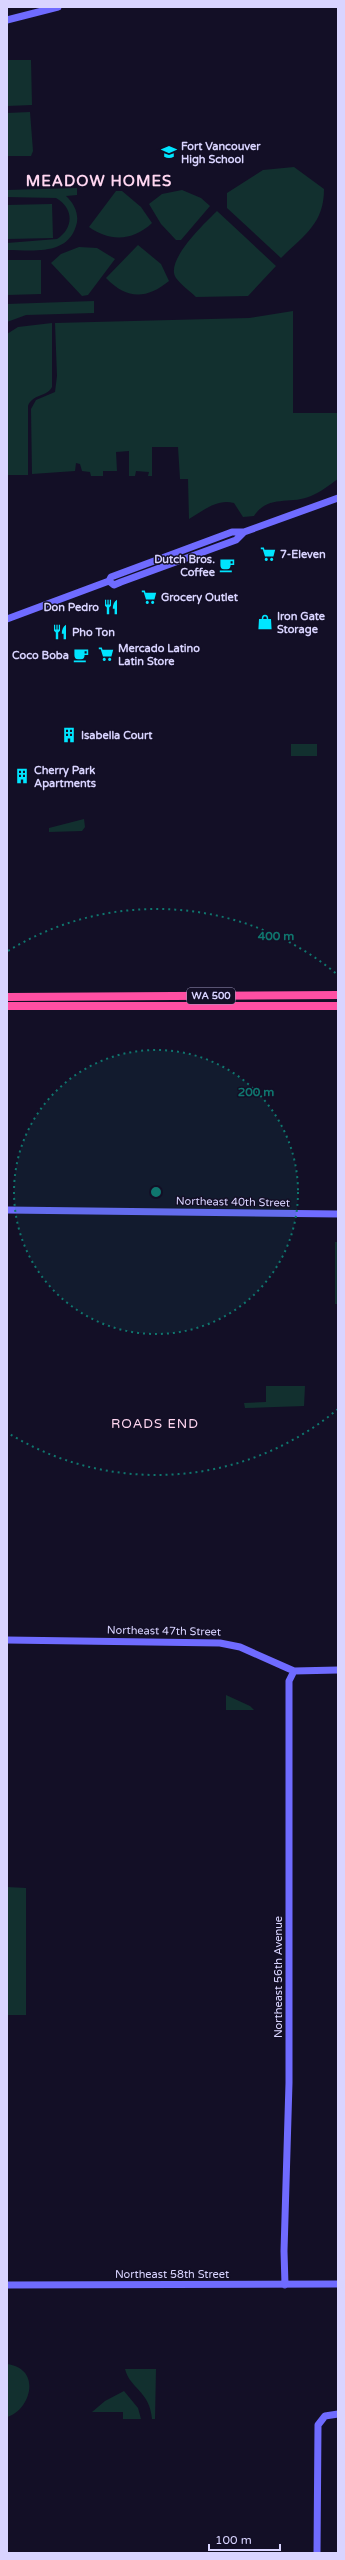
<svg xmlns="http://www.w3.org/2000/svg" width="345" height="2560" font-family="'Varela Round',sans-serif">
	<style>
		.green { fill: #12302f }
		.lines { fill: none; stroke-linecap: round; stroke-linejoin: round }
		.secondary { stroke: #6f6bff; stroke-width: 7 }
		.highway { stroke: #ff4fa3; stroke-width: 8 }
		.ring { fill: none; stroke: #0f766e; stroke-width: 2; stroke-dasharray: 2 4 }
		.labels { text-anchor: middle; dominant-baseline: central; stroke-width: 3; stroke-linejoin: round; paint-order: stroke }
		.shield { fill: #130f26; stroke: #9e99be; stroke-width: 1 }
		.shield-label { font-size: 10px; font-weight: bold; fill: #d9d4ff }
		.poi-label { font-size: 11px; font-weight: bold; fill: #d9d4ff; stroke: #130f26; text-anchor: start }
		.street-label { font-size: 11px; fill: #d9d4ff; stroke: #130f26 }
		.quarter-label { font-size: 13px; letter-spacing: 1px; fill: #ffd6f0; stroke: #130f26 }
		.district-label { font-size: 15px; font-weight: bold; letter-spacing: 1px; fill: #ffd6f0; stroke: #130f26 }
		.centre { fill: #0f766e; stroke: #130f26; stroke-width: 2 }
		.ring-label { font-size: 12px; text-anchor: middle; font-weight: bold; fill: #0f766e; stroke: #130f26; stroke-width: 3; stroke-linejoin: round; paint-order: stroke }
	</style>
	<rect width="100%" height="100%" fill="#130f26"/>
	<path class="green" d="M7,60h24l1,45 -25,1z
		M30,112l3,39 -2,5h-24v-43z
		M294,167l30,22c0,35 -20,46 -43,69l-54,-50v-15l36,-23z
		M77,188v7l-11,1c8,7 14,19 10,30 -9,30 -44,24 -69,24v-7l50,-4c17,-11 17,-31 -1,-41l-49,-1v-7z
		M182,190l19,8 9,8 -29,34h-5l-15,-16 -12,-20 13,-10z
		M116,191h6l19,16 11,16c-19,18 -42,19 -63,4z
		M52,204l1,34 -46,1v-34z
		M217,211l59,55 -28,30 -52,1c-6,-6 -15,-12 -20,-19 -12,-17 30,-56 41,-67z
		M138,245l23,19 8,17c-22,18 -42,19 -63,-3z
		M79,247l18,1 18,11 -27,36 -6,1 -31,-33 10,-9z
		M7,260h34v34l-34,1z
		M94,301v12l-68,2 -19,7v-18z
		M293,311v102h45v66c-9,6 -17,13 -27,17 -20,9 -43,-2 -57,20l-11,1 -9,-14c-17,-5 -31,8 -45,16l-1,-40h-8l-2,-32h-26v29h-4l1,-4 -13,-1 -1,5h-6v-25l-13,1 1,19h-14v5h-12l-1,-4 -8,-1 -2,-7 -4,-1 -1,8 -43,3 -1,-65 5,-9 19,-8 2,-16 -2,-53 194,-5z
		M52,323v64c-5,10 -20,7 -24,19v69h-21v-141l11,-7z
		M291,744h26v12h-26z
		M84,819l1,8 -3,4 -33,1v-4z
		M335,1242h3v62h-3z
		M266,1386h39l-1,20 -59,2 -1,-5 22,-1z
		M226,1695l24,11 4,4h-28z
		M7,1887l19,1v127h-19z
		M7,2364c36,5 23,47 0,53z
		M125,2369h31l-1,50h-3c-2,-28 -22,-30 -27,-50z
		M124,2391l14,17 3,11h-18v-7h-31l13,-11z"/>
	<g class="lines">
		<path class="secondary" d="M7,20l51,-13
			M109,581l5,4 7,-3 115,-42 8,-8 94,-34
			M7,619l102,-38 2,-4 121,-45h12
			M7,1210l331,4
			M7,1640l213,3 20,4 54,24 44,-1
			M7,2285l331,-1
			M285,2285l-1,-34 5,-168v-402l5,-10
			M317,2553l1,-128 7,-9 13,-2"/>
		<path class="highway" d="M7,997l331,-2
			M7,1006h331"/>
	</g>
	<circle cx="156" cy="1192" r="142" fill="#0f766e" fill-opacity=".12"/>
	<g class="ring">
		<circle cx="156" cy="1192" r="142"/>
		<path d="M338 1409A283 283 0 0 1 8 1433M8 951A283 283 0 0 1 338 975"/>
	</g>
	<defs>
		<g id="school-bare" transform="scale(1.2)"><path d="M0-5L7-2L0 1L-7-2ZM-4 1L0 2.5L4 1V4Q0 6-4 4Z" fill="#00e5ff" stroke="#130f26" stroke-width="2.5" paint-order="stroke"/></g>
		<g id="supermarket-bare" transform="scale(1.2)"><path d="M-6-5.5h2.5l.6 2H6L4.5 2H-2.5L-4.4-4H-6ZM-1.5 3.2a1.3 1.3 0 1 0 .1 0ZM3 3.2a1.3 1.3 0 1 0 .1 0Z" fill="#00e5ff" stroke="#130f26" stroke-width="2.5" paint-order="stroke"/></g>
		<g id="cafe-bare" transform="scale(1.2)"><path d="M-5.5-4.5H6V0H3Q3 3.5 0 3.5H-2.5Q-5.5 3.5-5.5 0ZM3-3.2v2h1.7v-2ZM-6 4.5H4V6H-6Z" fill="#00e5ff" stroke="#130f26" stroke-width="2.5" paint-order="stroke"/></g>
		<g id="restaurant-bare" transform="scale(1.2)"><path d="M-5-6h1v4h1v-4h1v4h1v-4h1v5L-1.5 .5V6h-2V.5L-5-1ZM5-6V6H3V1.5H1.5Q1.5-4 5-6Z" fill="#00e5ff" stroke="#130f26" stroke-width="2.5" paint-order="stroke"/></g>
		<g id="shop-bare" transform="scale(1.2)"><path d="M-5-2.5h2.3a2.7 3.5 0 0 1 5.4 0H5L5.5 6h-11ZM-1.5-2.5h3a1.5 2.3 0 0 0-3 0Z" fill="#00e5ff" stroke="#130f26" stroke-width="2.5" paint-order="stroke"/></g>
		<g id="building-bare" transform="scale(1.2)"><path d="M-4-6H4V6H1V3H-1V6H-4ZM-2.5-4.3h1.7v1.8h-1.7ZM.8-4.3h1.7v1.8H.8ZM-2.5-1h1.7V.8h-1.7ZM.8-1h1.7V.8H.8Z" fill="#00e5ff" stroke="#130f26" stroke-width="2.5" paint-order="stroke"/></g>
	</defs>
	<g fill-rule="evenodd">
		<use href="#school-bare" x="169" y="152"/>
		<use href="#supermarket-bare" x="268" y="554"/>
		<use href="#cafe-bare" x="227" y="565"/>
		<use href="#supermarket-bare" x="149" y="597"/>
		<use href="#restaurant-bare" x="111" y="607"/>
		<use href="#shop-bare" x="265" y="622"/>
		<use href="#restaurant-bare" x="60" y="632"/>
		<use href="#supermarket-bare" x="106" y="654"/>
		<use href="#cafe-bare" x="81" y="655"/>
		<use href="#building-bare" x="69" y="735"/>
		<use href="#building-bare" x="22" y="776"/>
	</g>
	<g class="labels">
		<rect class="shield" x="187" y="988" width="48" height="16" rx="3"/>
		<g class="shield-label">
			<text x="211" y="996">WA 500</text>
		</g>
		<g class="poi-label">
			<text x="181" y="146">Fort Vancouver<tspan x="181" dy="13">High School</tspan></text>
			<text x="280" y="554">7-Eleven</text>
			<text x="215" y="559" text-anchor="end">Dutch Bros.<tspan x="215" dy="13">Coffee</tspan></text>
			<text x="161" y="597">Grocery Outlet</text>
			<text x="99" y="607" text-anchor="end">Don Pedro</text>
			<text x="277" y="616">Iron Gate<tspan x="277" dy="13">Storage</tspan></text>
			<text x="72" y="632">Pho Ton</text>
			<text x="118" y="648">Mercado Latino<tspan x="118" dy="13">Latin Store</tspan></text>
			<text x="69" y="655" text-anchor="end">Coco Boba</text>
			<text x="81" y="735">Isabella Court</text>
			<text x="34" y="770">Cherry Park<tspan x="34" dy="13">Apartments</tspan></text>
		</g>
		<g class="street-label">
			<text transform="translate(233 1202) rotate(1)">Northeast 40th Street</text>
			<text transform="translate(164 1631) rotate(1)">Northeast 47th Street</text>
			<text transform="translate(278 1977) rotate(-90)">Northeast 56th Avenue</text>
			<text x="172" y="2274">Northeast 58th Street</text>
		</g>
		<g class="quarter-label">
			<text x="155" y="1424">ROADS END</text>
		</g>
		<g class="district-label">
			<text x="99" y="181">MEADOW HOMES</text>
		</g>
	</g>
	<circle cx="156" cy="1192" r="6" class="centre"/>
	<g class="ring-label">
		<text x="276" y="940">400 m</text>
		<text x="256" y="1096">200 m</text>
	</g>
	<rect width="345" height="2560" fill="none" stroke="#d9d4ff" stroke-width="16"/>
	<path d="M209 2544v6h71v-6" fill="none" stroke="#d9d4ff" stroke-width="2"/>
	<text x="215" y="2544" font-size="12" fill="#d9d4ff" stroke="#130f26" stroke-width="3" paint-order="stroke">100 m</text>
</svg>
